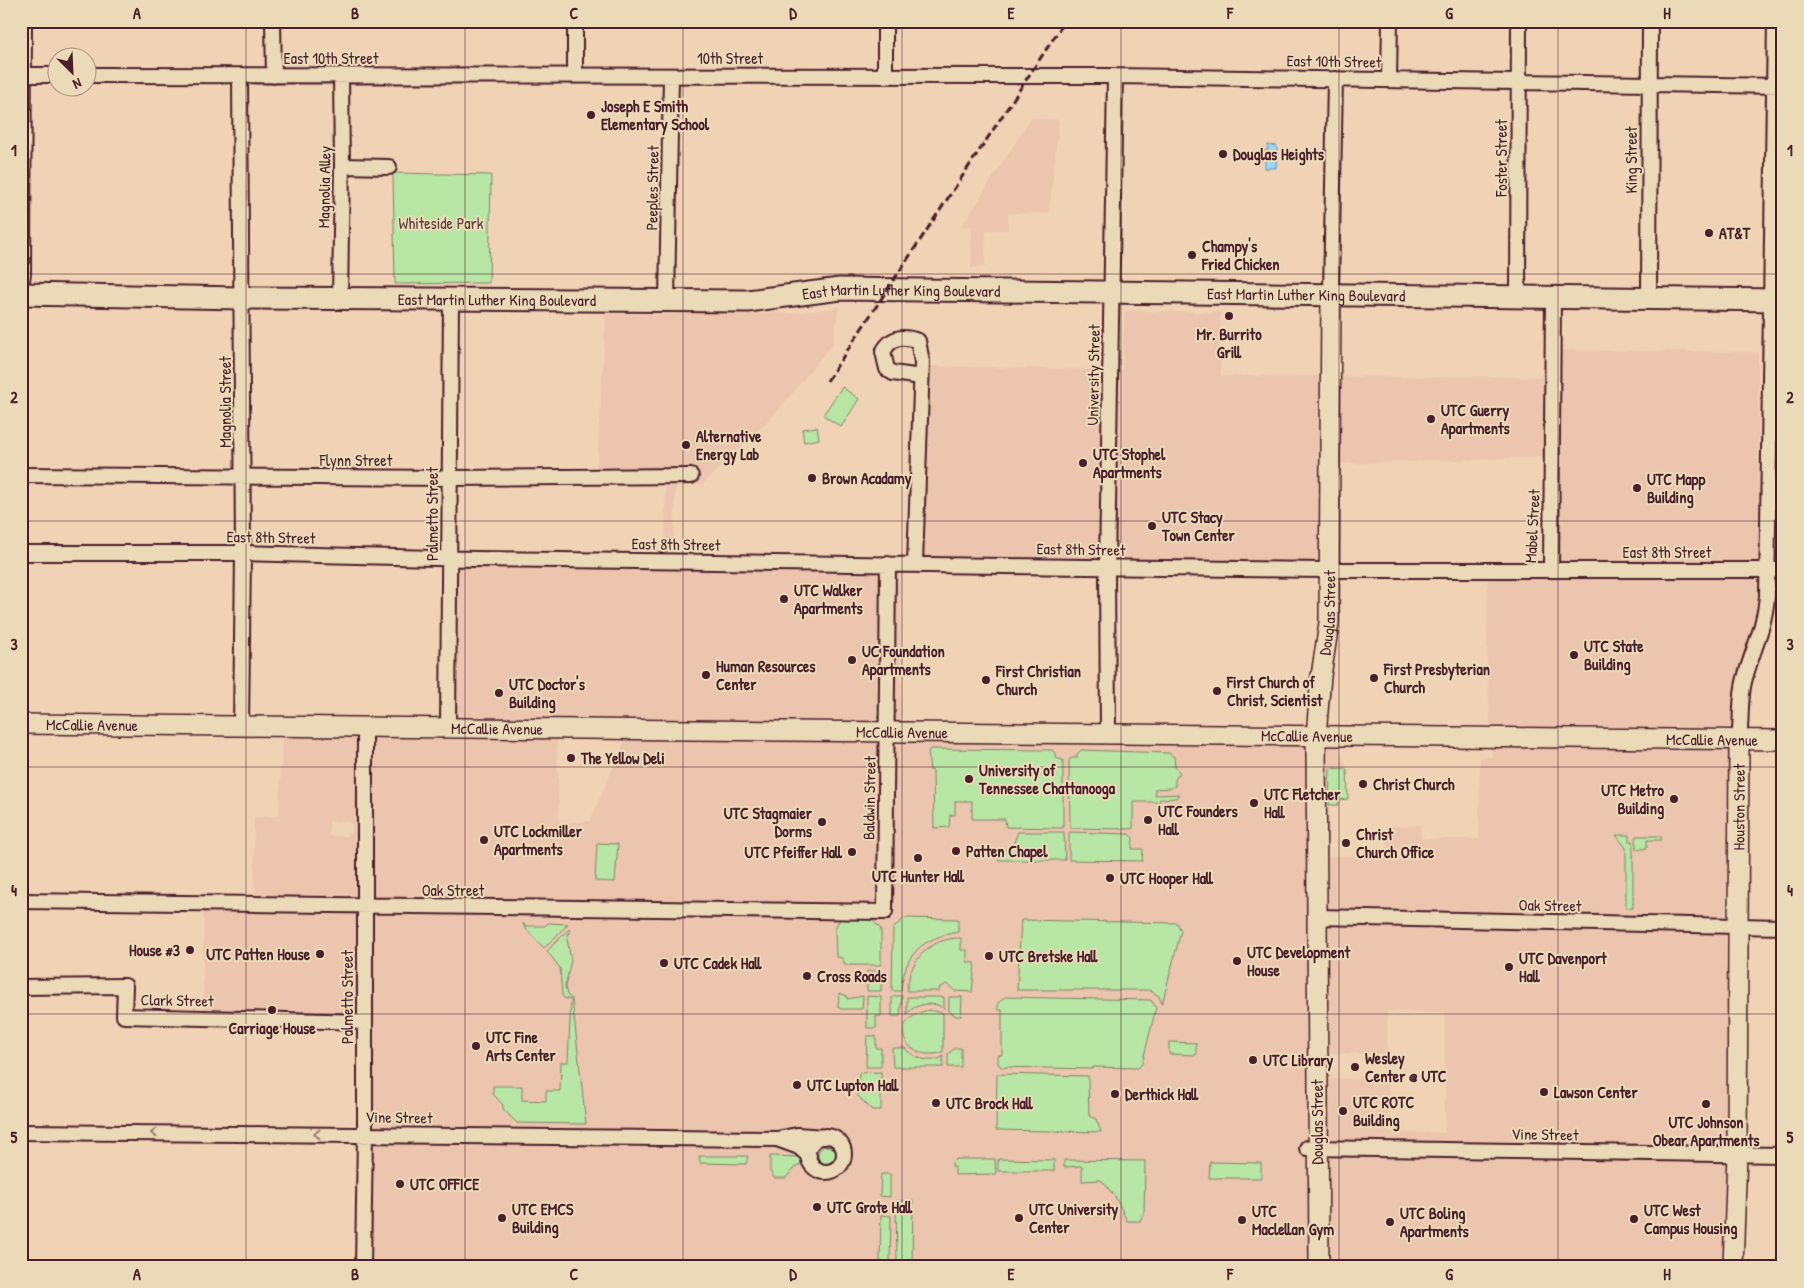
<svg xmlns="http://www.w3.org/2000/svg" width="1804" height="1288" font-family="'Patrick Hand',sans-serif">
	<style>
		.built { fill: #ebc5ad; fill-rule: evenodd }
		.green { fill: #b7e6a5; stroke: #808268 }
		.water { fill: #96daf8; stroke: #788fa6 }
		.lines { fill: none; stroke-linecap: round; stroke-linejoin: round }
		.street-casing { stroke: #4a1f2b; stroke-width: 18 }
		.secondary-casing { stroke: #4a1f2b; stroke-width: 22 }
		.primary-casing { stroke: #4a1f2b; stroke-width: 25 }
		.street { stroke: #ebdab7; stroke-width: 14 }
		.secondary { stroke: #ebdab7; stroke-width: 19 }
		.primary { stroke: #ebdab7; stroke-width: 21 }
		.rail { stroke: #4a1f2b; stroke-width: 3; stroke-dasharray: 8 4; stroke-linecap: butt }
		.oneway { stroke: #9a7c71 }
		.grid { fill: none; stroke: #4a1f2b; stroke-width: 1; stroke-opacity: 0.55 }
		.poi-dot { fill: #4a1f2b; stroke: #ebdab7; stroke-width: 2 }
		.labels { text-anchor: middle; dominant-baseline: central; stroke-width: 4; stroke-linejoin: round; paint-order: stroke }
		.street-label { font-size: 16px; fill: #4a1f2b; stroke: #ebdab7 }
		.poi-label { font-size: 16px; font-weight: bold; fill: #4a1f2b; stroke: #ebdab7; text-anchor: start }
		.park-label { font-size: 16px; fill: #5a3d3d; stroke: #ebdab7 }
		.neatline { fill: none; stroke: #4a1f2b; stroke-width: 2 }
		.grid-label { font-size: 16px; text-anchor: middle; font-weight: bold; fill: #4a1f2b }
	</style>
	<rect width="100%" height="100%" fill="#f0d3b5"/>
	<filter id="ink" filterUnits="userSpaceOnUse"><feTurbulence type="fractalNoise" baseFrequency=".02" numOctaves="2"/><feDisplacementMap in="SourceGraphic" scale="10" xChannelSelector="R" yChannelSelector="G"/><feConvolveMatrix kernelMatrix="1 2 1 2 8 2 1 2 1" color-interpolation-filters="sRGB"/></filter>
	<g filter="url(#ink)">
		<path class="built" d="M1031,118l28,2 -10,93h-41v17h-22l-1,37 -14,1 1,-42h-10z
			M839,307l-6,36 -57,70 -73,71 -28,3 -1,80 248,3 5,-204 195,4 3,-59 95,1 1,64 324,1 1,-27 212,2 1,239 -5,31 -20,69 -4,42 -4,189 3,224 -3,121h-1353l-6,-250h-164l1,-105 51,1 -1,-96 25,-1 3,-80 172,2 1,-174 211,1 -1,-84h-69l10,-167 190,-1zM1548,457l-3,105 -57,2 -1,95 5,98h-12l-1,82h-58l-1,-14 -33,2 1,28 -60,1 2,-87h17l-16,-41 -430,-4v-150h221l216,5 1,-115zM626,738l-36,83 -31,2 -2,-83zM329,821h18l1,2h4v10l-5,1v2h-18zM1387,1011l58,1v121l-56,-1 -1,-54 -57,1 -1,-26 57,1z"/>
		<path class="green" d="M393,173l98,2 -2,108 -94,1z
			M842,387l17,12 -18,28 -18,-12z
			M817,427l2,12 -15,3 -2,-13z
			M930,749l122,1 3,3v5l8,2v68l-57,-1 -1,-8h-33v-18h-17v14h-5l-1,12 -15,1 -1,-57 -3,-1 -2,-18z
			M1081,750l88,3 5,4 1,10 5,6 -5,6v7l-4,2 -16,1v6l24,-1 -3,4 -16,1 -1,3h-26v27l-63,-1 -1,-67 2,-3h6v-4z
			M1330,768l17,1 1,30 -9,1 -1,5h-9z
			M1018,832h46l1,28h-66l-2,-4 -7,-1 -2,-5 21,-1 4,-4z
			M1071,832l58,2 4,4 -1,11h11l-1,12 -73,-1v-27z
			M1616,835h13v6h4v67h-7v-60z
			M1636,836h25v4h-14v8l-11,2z
			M597,843l21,1 -3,38 -20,-1z
			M870,918l11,11v36h-36l-3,-7 -6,-1 -1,-29 5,-9z
			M904,918l54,1v13c-36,6 -54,22 -57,59h-9l1,-62z
			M1021,920l156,3 4,8 -19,73 -3,-8 -10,-6h-132z
			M523,923l2,3h20l3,-3 20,1 -24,24 -19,-20z
			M570,928l-3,11 4,21 -6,27 2,8 5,4 14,125 -69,-1 -14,-14v-4l-10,-11v-8h29v14l24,1v-10h14l1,-29h7l3,-62 -7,-2 -2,-3 -2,-27 -13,-17z
			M961,938v12h6v12l8,1 -3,29 -17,-1 -8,-7 -7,3 -1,4h-32c2,-31 22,-53 54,-53z
			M867,971h14v20h-14z
			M839,993l8,3v3l16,-3 -1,13h-21l-3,-2z
			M867,996l14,1v19h-5v12h-9z
			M895,996h7l-2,20h-8v-18z
			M907,997h37v12c-8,-9 -33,-5 -37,6z
			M949,997h13l-1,19h-5l-7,-5z
			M1005,997l146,3 5,8 -14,56 -4,4 -45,-1 -1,2 -91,-2 -3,-4v-8h4v-45h-4v-7z
			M929,1010l14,3v39c-37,12 -60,-32 -14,-42z
			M867,1036h9v12h5v19h-15z
			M1169,1042l27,1v12l-27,-1z
			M892,1048h13c7,10 29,17 38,8v11h-50z
			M955,1048h6v19h-13v-13z
			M881,1072v38h-9l-14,-14 1,-23z
			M997,1074l91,2 1,40 7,3 5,13 -105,-2z
			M818 1155a9 9 0 1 1 18 0a9 9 0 1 1-18 0Z
			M699,1156h49l-2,8 -46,-1z
			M770,1156l30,1 3,5 -10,7 -7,9h-12l-4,-7z
			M956,1159h39l1,15 -41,1v-8l-3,-1v-3z
			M998,1159l56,1v11h-56z
			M1064,1160l81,1 -1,51 -4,9h-13l-12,-25 -14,-16 -19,1v-15l-18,1z
			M1210,1162l51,1v15h-52z
			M881,1174h9v23l-10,-1z
			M896,1201h17l-1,66h-15z
			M881,1215l10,1 -1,47 -10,-1z"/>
		<path class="water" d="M1268,145l9,1 -1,22h-11v-18h3z"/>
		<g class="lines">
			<g class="street-casing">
				<path id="street" d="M273,21l1,55
					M21,75h37
					M88,75l1027,1 668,10
					M575,75v-54
					M885,75v-54
					M240,77l3,476 -2,174
					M1389,80l1,-59
					M342,166l47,1
					M21,286l2,-12 1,-253
					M1331,293l4,-214
					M1518,295l1,-274
					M1649,298l1,-277
					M340,299l2,-133 -1,-91
					M667,301l4,-225
					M21,475l429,3 241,-2
					M21,553h222l232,6 847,11h461
					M915,564l7,-202 -4,-21c-16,-6 -27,-4 -35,11l4,17 6,4 28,4
					M1551,570l2,-274
					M448,729l3,-430
					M1108,734l-1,-167 8,-491
					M1739,739c3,-20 0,-41 6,-61 8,-29 20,-52 22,-82l8,-575
					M21,901l864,11 3,-348
					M1317,917l466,10
					M21,987l104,-1 -1,30 240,6
					M21,1132l756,7 22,8 10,9
					M808 1154a18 18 0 1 1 36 0a18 18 0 1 1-36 0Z
					M777,1139l20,-4 28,2
					M1307,1148l476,7
					M363,1267l2,-133v-406"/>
			</g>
			<g class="secondary-casing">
				<g id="secondary">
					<path id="s1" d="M21,724l1762,16"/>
					<path id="s2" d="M1319,1267l-3,-531 5,-60 8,-53 2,-330"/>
					<path id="s3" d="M1733,1267l4,-113 2,-415"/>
				</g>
			</g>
			<g class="primary-casing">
				<g id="primary">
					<path id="s4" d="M21,294l221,4 506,3 92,-12 943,11"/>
				</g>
			</g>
			<use href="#street" class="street"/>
			<use href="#secondary" class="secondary"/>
			<use href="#primary" class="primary"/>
			<path class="rail" d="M827,381l238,-360"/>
		</g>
		<defs><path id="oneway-chevron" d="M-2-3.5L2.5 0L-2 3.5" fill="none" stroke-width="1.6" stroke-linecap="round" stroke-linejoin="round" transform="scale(1.25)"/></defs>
		<g class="oneway">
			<use href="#oneway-chevron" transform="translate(154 1133) rotate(-180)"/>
			<use href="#oneway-chevron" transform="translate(317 1134) rotate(-180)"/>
		</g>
	</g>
	<path class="grid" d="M246,21v1246M465,21v1246M683,21v1246M902,21v1246M1121,21v1246M1339,21v1246M1558,21v1246M21,274h1762M21,521h1762M21,767h1762M21,1014h1762"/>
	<g class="poi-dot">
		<circle cx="591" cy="115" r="5"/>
		<circle cx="1223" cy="154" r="5"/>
		<circle cx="1709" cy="233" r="5"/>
		<circle cx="1192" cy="255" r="5"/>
		<circle cx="1229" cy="316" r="5"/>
		<circle cx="1431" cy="419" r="5"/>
		<circle cx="686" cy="445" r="5"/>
		<circle cx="1083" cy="463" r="5"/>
		<circle cx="812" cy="478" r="5"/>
		<circle cx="1637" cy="488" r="5"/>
		<circle cx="1152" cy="526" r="5"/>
		<circle cx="784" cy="599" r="5"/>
		<circle cx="1574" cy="655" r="5"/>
		<circle cx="852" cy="660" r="5"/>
		<circle cx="706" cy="675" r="5"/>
		<circle cx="1374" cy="678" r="5"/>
		<circle cx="986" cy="680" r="5"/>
		<circle cx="1217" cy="691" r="5"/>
		<circle cx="499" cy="693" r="5"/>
		<circle cx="571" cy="758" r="5"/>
		<circle cx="969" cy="779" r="5"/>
		<circle cx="1363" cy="784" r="5"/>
		<circle cx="1674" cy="799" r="5"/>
		<circle cx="1254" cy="803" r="5"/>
		<circle cx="1148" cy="820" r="5"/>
		<circle cx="822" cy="822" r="5"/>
		<circle cx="484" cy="840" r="5"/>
		<circle cx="1346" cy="843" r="5"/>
		<circle cx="956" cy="851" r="5"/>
		<circle cx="852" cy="852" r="5"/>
		<circle cx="918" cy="858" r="5"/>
		<circle cx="1110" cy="878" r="5"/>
		<circle cx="190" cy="950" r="5"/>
		<circle cx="320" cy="954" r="5"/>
		<circle cx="989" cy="956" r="5"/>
		<circle cx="1237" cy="961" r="5"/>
		<circle cx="664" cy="963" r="5"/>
		<circle cx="1509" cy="967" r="5"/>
		<circle cx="807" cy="976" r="5"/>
		<circle cx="272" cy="1010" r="5"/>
		<circle cx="476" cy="1046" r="5"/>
		<circle cx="1253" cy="1060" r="5"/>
		<circle cx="1355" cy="1067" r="5"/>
		<circle cx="797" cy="1085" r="5"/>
		<circle cx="1544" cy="1092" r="5"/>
		<circle cx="1115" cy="1094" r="5"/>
		<circle cx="936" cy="1103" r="5"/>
		<circle cx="1706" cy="1104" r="5"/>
		<circle cx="1343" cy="1111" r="5"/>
		<circle cx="400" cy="1184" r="5"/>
		<circle cx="817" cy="1207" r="5"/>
		<circle cx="502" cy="1218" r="5"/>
		<circle cx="1019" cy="1218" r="5"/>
		<circle cx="1634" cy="1219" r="5"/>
		<circle cx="1242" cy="1220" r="5"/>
		<circle cx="1390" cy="1222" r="5"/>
	</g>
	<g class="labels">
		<g class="street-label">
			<text x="331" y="58">East 10th Street</text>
			<text x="730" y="58">10th Street</text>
			<text transform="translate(1334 61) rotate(1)">East 10th Street</text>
			<text transform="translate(1501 158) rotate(-90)">Foster Street</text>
			<text transform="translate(1631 160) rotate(-90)">King Street</text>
			<text transform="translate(324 187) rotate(-89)">Magnolia Alley</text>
			<text transform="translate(652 188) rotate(-89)">Peeples Street</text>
			<text stroke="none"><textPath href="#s4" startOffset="881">East Martin Luther King Boulevard</textPath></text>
			<text stroke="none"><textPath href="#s4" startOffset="1286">East Martin Luther King Boulevard</textPath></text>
			<text stroke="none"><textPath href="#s4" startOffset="476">East Martin Luther King Boulevard</textPath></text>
			<text transform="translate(1093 375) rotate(-89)">University Street</text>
			<text transform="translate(225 402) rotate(-90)">Magnolia Street</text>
			<text x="356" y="460">Flynn Street</text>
			<text transform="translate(432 514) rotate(-90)">Palmetto Street</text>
			<text transform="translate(1532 526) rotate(-87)">Mabel Street</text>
			<text transform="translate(271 537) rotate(1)">East 8th Street</text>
			<text transform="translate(676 544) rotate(1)">East 8th Street</text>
			<text transform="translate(1081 549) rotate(1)">East 8th Street</text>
			<text x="1667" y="552">East 8th Street</text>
			<text stroke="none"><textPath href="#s2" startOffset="655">Douglas Street</textPath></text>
			<text stroke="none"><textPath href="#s1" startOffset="71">McCallie Avenue</textPath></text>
			<text stroke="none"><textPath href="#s1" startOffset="476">McCallie Avenue</textPath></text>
			<text stroke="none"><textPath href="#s1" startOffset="881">McCallie Avenue</textPath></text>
			<text stroke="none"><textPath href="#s1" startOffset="1286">McCallie Avenue</textPath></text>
			<text stroke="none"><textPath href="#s1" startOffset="1691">McCallie Avenue</textPath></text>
			<text transform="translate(869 798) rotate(-89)">Baldwin Street</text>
			<text stroke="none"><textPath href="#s3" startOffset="460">Houston Street</textPath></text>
			<text x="453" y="890">Oak Street</text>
			<text transform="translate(1550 905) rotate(1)">Oak Street</text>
			<text transform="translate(347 997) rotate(-90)">Palmetto Street</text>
			<text transform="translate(177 1000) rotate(1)">Clark Street</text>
			<text transform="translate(399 1117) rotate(1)">Vine Street</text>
			<text transform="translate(1317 1122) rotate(-90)">Douglas Street</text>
			<text transform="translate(1545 1134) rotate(1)">Vine Street</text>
		</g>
		<g class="poi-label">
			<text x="601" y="106">Joseph E Smith<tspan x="601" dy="18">Elementary School</tspan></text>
			<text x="1233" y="154">Douglas Heights</text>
			<text x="1719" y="233">AT&amp;T</text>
			<text x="1202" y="246">Champy's<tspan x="1202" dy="18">Fried Chicken</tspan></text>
			<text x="1229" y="334" text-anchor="middle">Mr. Burrito<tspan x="1229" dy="18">Grill</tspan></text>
			<text x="1441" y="410">UTC Guerry<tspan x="1441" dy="18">Apartments</tspan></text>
			<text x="696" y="436">Alternative<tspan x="696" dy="18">Energy Lab</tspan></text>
			<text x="1093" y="454">UTC Stophel<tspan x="1093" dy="18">Apartments</tspan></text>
			<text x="822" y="478">Brown Acadamy</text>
			<text x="1647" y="479">UTC Mapp<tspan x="1647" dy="18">Building</tspan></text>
			<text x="1162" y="517">UTC Stacy<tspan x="1162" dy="18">Town Center</tspan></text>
			<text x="794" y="590">UTC Walker<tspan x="794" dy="18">Apartments</tspan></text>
			<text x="1584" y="646">UTC State<tspan x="1584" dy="18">Building</tspan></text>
			<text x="862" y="651">UC Foundation<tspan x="862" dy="18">Apartments</tspan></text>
			<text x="716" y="666">Human Resources<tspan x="716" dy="18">Center</tspan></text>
			<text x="1384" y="669">First Presbyterian<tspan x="1384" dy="18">Church</tspan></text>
			<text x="996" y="671">First Christian<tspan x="996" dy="18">Church</tspan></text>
			<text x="1227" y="682">First Church of<tspan x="1227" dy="18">Christ, Scientist</tspan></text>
			<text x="509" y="684">UTC Doctor's<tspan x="509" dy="18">Building</tspan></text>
			<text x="581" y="758">The Yellow Deli</text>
			<text x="979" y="770">University of<tspan x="979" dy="18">Tennessee Chattanooga</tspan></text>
			<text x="1373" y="784">Christ Church</text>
			<text x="1664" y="790" text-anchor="end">UTC Metro<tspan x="1664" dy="18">Building</tspan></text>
			<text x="1264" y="794">UTC Fletcher<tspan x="1264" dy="18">Hall</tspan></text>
			<text x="1158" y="811">UTC Founders<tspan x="1158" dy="18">Hall</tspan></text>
			<text x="812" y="813" text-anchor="end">UTC Stagmaier<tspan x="812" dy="18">Dorms</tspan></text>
			<text x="494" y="831">UTC Lockmiller<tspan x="494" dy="18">Apartments</tspan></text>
			<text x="1356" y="834">Christ<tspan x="1356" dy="18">Church Office</tspan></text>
			<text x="966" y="851">Patten Chapel</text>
			<text x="842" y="852" text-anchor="end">UTC Pfeiffer Hall</text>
			<text x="918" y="876" text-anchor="middle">UTC Hunter Hall</text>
			<text x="1120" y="878">UTC Hooper Hall</text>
			<text x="180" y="950" text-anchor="end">House #3</text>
			<text x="1247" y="952">UTC Development<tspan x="1247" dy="18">House</tspan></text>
			<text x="310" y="954" text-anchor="end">UTC Patten House</text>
			<text x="999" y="956">UTC Bretske Hall</text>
			<text x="1519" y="958">UTC Davenport<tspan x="1519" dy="18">Hall</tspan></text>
			<text x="674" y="963">UTC Cadek Hall</text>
			<text x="817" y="976">Cross Roads</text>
			<text x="272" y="1028" text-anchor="middle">Carriage House</text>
			<text x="486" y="1037">UTC Fine<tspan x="486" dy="18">Arts Center</tspan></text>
			<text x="1365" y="1058">Wesley<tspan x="1365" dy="18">Center @ UTC</tspan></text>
			<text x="1263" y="1060">UTC Library</text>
			<text x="807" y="1085">UTC Lupton Hall</text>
			<text x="1554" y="1092">Lawson Center</text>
			<text x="1125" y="1094">Derthick Hall</text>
			<text x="1353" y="1102">UTC ROTC<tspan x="1353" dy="18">Building</tspan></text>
			<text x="946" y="1103">UTC Brock Hall</text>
			<text x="1706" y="1122" text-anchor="middle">UTC Johnson<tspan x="1706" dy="18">Obear Apartments</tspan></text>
			<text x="410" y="1184">UTC OFFICE</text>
			<text x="827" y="1207">UTC Grote Hall</text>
			<text x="512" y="1209">UTC EMCS<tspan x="512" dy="18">Building</tspan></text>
			<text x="1029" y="1209">UTC University<tspan x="1029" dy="18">Center</tspan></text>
			<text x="1644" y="1210">UTC West<tspan x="1644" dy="18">Campus Housing</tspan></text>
			<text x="1252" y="1211">UTC<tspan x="1252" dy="18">Maclellan Gym</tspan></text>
			<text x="1400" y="1213">UTC Boling<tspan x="1400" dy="18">Apartments</tspan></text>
		</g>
		<g class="park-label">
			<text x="441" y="223">Whiteside Park</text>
		</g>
	</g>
	<rect width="1804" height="1288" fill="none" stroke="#ebdab7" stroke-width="55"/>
	<g transform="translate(72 72) rotate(156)"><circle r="24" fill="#ebdab7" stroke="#ab8f7f"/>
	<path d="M0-4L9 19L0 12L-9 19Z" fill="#4a1f2b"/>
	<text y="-8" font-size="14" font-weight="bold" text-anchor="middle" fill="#4a1f2b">N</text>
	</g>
	<rect x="28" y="28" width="1748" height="1232" class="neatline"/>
	<g class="grid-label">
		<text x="137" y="19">A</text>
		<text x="355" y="19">B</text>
		<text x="574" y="19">C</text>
		<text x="793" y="19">D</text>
		<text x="1011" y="19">E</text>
		<text x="1230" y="19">F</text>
		<text x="1449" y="19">G</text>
		<text x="1667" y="19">H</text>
		<text x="14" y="156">1</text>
		<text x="1790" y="156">1</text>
		<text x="14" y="403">2</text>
		<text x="1790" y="403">2</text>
		<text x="14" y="650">3</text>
		<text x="1790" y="650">3</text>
		<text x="14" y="896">4</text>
		<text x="1790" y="896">4</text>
		<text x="14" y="1143">5</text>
		<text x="1790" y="1143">5</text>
		<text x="137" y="1280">A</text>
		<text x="355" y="1280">B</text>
		<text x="574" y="1280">C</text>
		<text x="793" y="1280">D</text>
		<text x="1011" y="1280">E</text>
		<text x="1230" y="1280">F</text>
		<text x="1449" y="1280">G</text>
		<text x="1667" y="1280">H</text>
	</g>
</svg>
